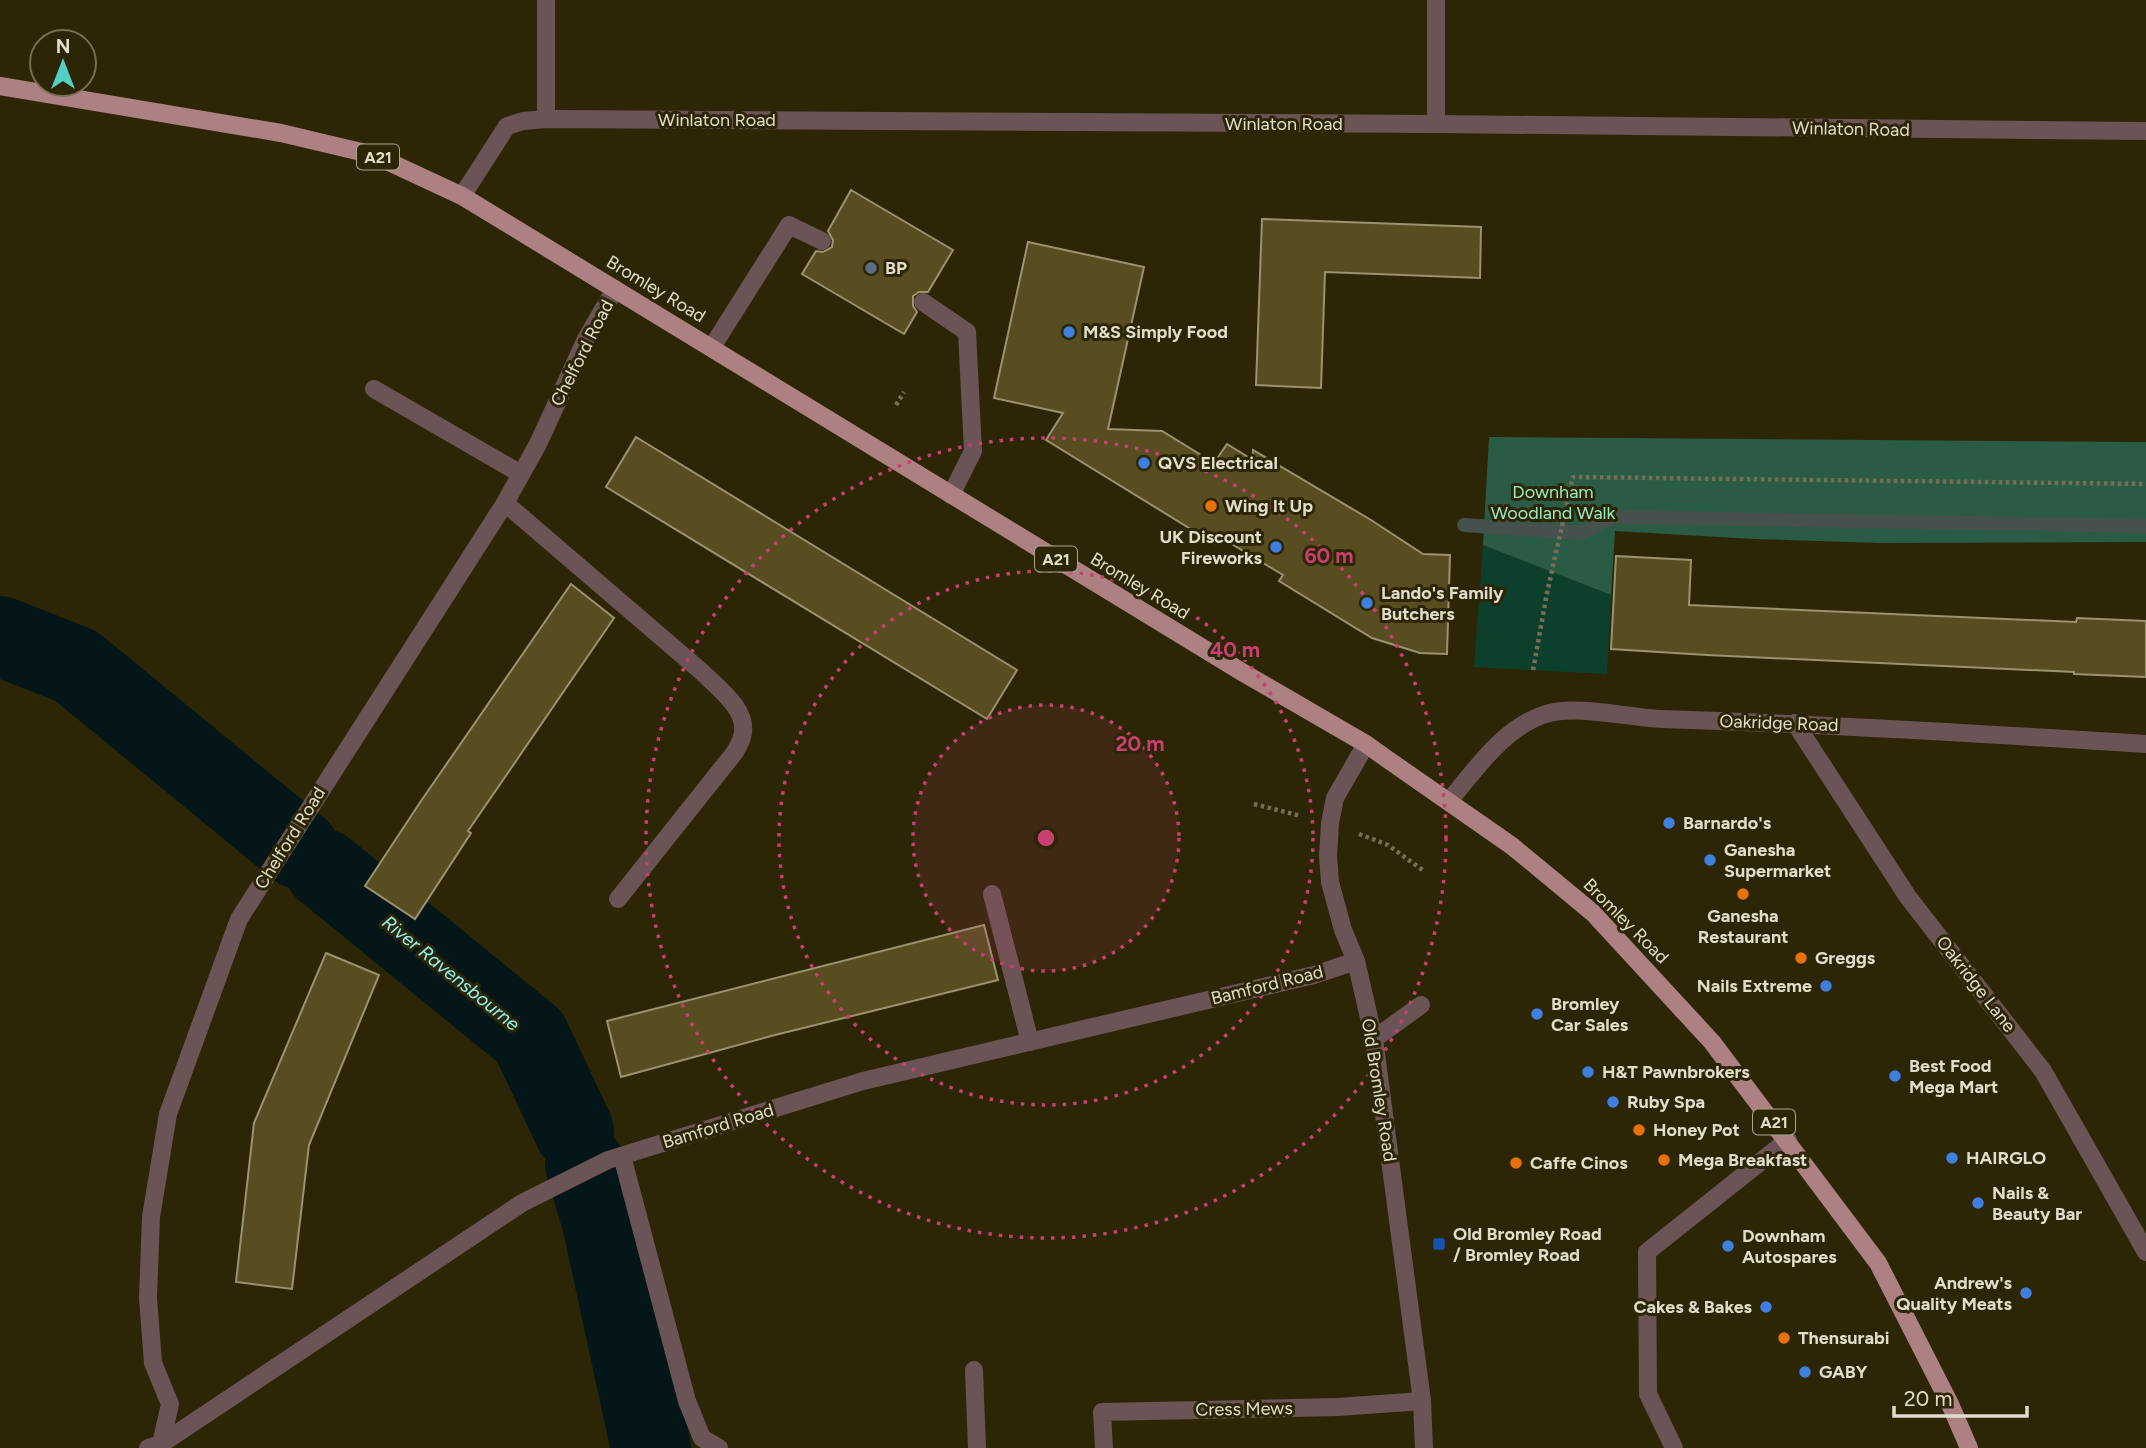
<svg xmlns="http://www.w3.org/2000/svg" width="2146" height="1448" font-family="Figtree,sans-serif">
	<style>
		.green { fill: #0d402c }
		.forest { fill: #2a5b45 }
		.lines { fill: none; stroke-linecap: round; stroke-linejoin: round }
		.stream { stroke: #46514d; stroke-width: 14 }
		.river { stroke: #041617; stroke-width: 80 }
		.building { fill: #584d20; stroke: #9a9270; stroke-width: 2 }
		.path { stroke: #756e54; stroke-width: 4.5; stroke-dasharray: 3.5 3.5; stroke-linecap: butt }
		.service { stroke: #6a5455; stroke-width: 18 }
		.minor { stroke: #6a5455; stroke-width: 18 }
		.primary { stroke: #ad8182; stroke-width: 18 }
		.ring { fill: none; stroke: #c83f71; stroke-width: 3.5; stroke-dasharray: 3.5 7 }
		.service-dot { fill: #5c6f8a; stroke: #2d2606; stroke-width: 2.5 }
		.shop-dot { fill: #3f7fe0; stroke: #2d2606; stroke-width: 2.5 }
		.food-dot { fill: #e8710a; stroke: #2d2606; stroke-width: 2.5 }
		.transit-dot { fill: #1a4fb4; stroke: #2d2606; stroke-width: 2.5 }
		.labels { text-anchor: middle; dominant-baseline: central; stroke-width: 6; stroke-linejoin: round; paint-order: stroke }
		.shield { fill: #2d2606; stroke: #aba590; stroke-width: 2 }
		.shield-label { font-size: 16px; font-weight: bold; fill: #e1dccb }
		.street-label { font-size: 18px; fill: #e1dccb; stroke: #2d2606 }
		.poi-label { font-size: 18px; font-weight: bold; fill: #e1dccb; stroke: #2d2606; text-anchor: start }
		.park-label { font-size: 18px; fill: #99e8c2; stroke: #2d2606 }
		.water-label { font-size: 19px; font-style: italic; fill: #8ef3f8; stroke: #2d2606 }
		.centre { fill: #c83f71; stroke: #2d2606; stroke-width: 3.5 }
		.ring-label { font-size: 21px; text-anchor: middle; font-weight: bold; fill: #c83f71; stroke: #2d2606; stroke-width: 6; stroke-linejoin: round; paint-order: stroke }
	</style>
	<rect width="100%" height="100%" fill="#2d2606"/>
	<path class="green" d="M1483,545l128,50 -4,79 -133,-7z"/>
	<path class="forest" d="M1489,437l657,5v100l-267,1 -125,-4 -139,-8 -4,64 -128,-50z"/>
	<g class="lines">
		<path class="stream" d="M1464,525l117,8 32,-16 533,9"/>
		<path class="river" d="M0,636l76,30 223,183
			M324,869l206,168 44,94
			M585,1165l17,57 49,226"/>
	</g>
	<path class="building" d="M851,190l102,60 -25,42h-9l-6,4v10l4,6 -13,22 -102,-60 14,-23 7,1 9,-5 1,-7 -5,-9z
		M1262,219l219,8 -1,51 -155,-6 -4,116 -65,-3z
		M1028,242l116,25 -36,162 54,2 52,32 13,-19 26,16v-10l118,70 52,34 27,1 -3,99 -27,-1 -48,-15 -93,-57 4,-6 -63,-38 -5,7 -169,-104 17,-27 -69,-15z
		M636,437l381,233 -30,49 -381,-232z
		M1616,556l75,4 -2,45 387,17 1,-4 69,3v56l-72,-3v-2l-367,-17 -96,-6z
		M571,584l43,34 -146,213 3,2 -56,86 -50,-33 56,-85z
		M984,925l14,55 -223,55 -154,42 -14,-56z
		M326,953l53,22 -70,170 -17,144 -56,-7 18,-159z"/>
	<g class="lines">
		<path class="path" d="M896,405l8,-13
			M1533,670l14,-77 26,-116 573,7
			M1254,804l47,12
			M1359,834l29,11 36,26"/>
		<path class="service" d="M1436,0v124
			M546,119v-119
			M923,302l44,30 6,119 -22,44
			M712,347l77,-122 33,16
			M374,389l147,85
			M505,503l197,169c16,16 48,39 40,65 -1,5 -5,11 -7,15l-117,147
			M992,894l38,148
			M1374,1039l47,-34
			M622,1156l65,245 15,37 17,10
			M974,1370l3,78
			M1674,1448l-26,-54 -1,-142 141,-112"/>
		<path class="minor" d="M462,196l45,-70 16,-5 23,-2 890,5 710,7
			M1795,723l113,174 135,174 103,181
			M1366,744l-31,54 -5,25 -2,33 2,26 13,48 13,31 18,78 48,362 2,47
			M1449,801c27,-32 55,-74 97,-87 30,-10 84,4 116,5 162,5 323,15 484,25
			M161,1444l9,-40 -17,-41 -5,-65 3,-81 17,-103 71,-195 266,-416 33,-59 48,-105 29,-50
			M148,1448l13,-4 361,-241 86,-43 255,-79 451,-106 42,-14
			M1104,1448l-2,-36 236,-5 84,-6"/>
		<path class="primary" d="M0,86l281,47 93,22 88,41 780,476 124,72 21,15 125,87 81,67 119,129 166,221 72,141 19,44"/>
	</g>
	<circle cx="1046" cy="838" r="133" fill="#c83f71" fill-opacity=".12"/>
	<g class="ring">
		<circle cx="1046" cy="838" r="133"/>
		<circle cx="1046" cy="838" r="267"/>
		<circle cx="1046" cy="838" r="400"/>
	</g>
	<circle class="service-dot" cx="871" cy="268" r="7"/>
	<g class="shop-dot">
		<circle cx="1069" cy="332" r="7"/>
		<circle cx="1144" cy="463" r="7"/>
		<circle cx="1276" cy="547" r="7"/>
		<circle cx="1367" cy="603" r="7"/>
		<circle cx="1669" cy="823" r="7"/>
		<circle cx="1710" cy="860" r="7"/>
		<circle cx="1826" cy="986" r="7"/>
		<circle cx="1537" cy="1014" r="7"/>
		<circle cx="1588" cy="1072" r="7"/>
		<circle cx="1895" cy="1076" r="7"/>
		<circle cx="1613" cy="1102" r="7"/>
		<circle cx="1952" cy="1158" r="7"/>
		<circle cx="1978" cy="1203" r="7"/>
		<circle cx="1728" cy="1246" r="7"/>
		<circle cx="2026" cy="1293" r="7"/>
		<circle cx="1766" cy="1307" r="7"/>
		<circle cx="1805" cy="1372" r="7"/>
	</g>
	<g class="food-dot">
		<circle cx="1211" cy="506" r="7"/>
		<circle cx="1743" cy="894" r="7"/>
		<circle cx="1801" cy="958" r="7"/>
		<circle cx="1639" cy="1130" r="7"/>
		<circle cx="1664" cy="1160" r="7"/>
		<circle cx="1516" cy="1163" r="7"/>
		<circle cx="1784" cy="1338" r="7"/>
	</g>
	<rect class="transit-dot" x="1432" y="1237" width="14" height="14" rx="3.5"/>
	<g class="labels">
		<g class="shield">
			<rect x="357" y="144.5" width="42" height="25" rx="5"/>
			<rect x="1035" y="546.5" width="42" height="25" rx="5"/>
			<rect x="1753" y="1109.5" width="42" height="25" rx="5"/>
		</g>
		<g class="shield-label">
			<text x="378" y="157">A21</text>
			<text x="1056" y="559">A21</text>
			<text x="1774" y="1122">A21</text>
		</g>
		<g class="street-label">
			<text x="717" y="120">Winlaton Road</text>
			<text x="1284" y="124">Winlaton Road</text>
			<text transform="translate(1851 129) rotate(1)">Winlaton Road</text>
			<text transform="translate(656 289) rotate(31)">Bromley Road</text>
			<text transform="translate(582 353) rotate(-63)">Chelford Road</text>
			<text transform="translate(1140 586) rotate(31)">Bromley Road</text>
			<text transform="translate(1779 723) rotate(2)">Oakridge Road</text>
			<text transform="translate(290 838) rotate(-58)">Chelford Road</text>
			<text transform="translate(1626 921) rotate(45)">Bromley Road</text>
			<text transform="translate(1976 984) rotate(52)">Oakridge Lane</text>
			<text transform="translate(1267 985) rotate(-14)">Bamford Road</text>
			<text transform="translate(1379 1090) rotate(81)">Old Bromley Road</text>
			<text transform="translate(718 1126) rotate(-17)">Bamford Road</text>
			<text transform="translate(1244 1409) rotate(-1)">Cress Mews</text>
		</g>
		<g class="poi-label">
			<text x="885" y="268">BP</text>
			<text x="1083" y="332">M&amp;S Simply Food</text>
			<text x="1158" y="463">QVS Electrical</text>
			<text x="1225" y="506">Wing It Up</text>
			<text x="1262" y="537" text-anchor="end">UK Discount<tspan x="1262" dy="21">Fireworks</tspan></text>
			<text x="1381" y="593">Lando's Family<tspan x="1381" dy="21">Butchers</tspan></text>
			<text x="1683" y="823">Barnardo's</text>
			<text x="1724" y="850">Ganesha<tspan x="1724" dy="21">Supermarket</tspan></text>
			<text x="1743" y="916" text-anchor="middle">Ganesha<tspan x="1743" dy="21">Restaurant</tspan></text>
			<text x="1815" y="958">Greggs</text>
			<text x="1812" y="986" text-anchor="end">Nails Extreme</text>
			<text x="1551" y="1004">Bromley<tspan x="1551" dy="21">Car Sales</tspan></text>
			<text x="1909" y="1066">Best Food<tspan x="1909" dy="21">Mega Mart</tspan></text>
			<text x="1602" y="1072">H&amp;T Pawnbrokers</text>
			<text x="1627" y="1102">Ruby Spa</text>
			<text x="1653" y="1130">Honey Pot</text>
			<text x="1966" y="1158">HAIRGLO</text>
			<text x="1678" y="1160">Mega Breakfast</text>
			<text x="1530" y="1163">Caffe Cinos</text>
			<text x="1992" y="1193">Nails &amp;<tspan x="1992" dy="21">Beauty Bar</tspan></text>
			<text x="1453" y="1234">Old Bromley Road<tspan x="1453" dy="21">/ Bromley Road</tspan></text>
			<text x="1742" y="1236">Downham<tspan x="1742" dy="21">Autospares</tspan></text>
			<text x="2012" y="1283" text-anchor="end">Andrew's<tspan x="2012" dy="21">Quality Meats</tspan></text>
			<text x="1752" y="1307" text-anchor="end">Cakes &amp; Bakes</text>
			<text x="1798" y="1338">Thensurabi</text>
			<text x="1819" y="1372">GABY</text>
		</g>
		<g class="park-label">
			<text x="1553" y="492">Downham<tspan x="1553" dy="21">Woodland Walk</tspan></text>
		</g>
		<g class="water-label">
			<text transform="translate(451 973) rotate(39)">River Ravensbourne</text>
		</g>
	</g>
	<circle cx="1046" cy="838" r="10" class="centre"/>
	<g class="ring-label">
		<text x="1329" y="563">60 m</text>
		<text x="1235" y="657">40 m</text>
		<text x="1140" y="751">20 m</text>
	</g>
	<g transform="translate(63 63)"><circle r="33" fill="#2d2606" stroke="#756f55" stroke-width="2"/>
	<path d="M0-5L12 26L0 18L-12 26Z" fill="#55cec5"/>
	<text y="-10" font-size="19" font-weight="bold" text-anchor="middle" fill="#e1dccb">N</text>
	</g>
	<path d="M1894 1406v10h133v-10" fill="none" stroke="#e1dccb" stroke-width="3.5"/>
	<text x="1904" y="1406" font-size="21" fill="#e1dccb" stroke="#2d2606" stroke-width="5" paint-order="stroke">20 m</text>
</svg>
